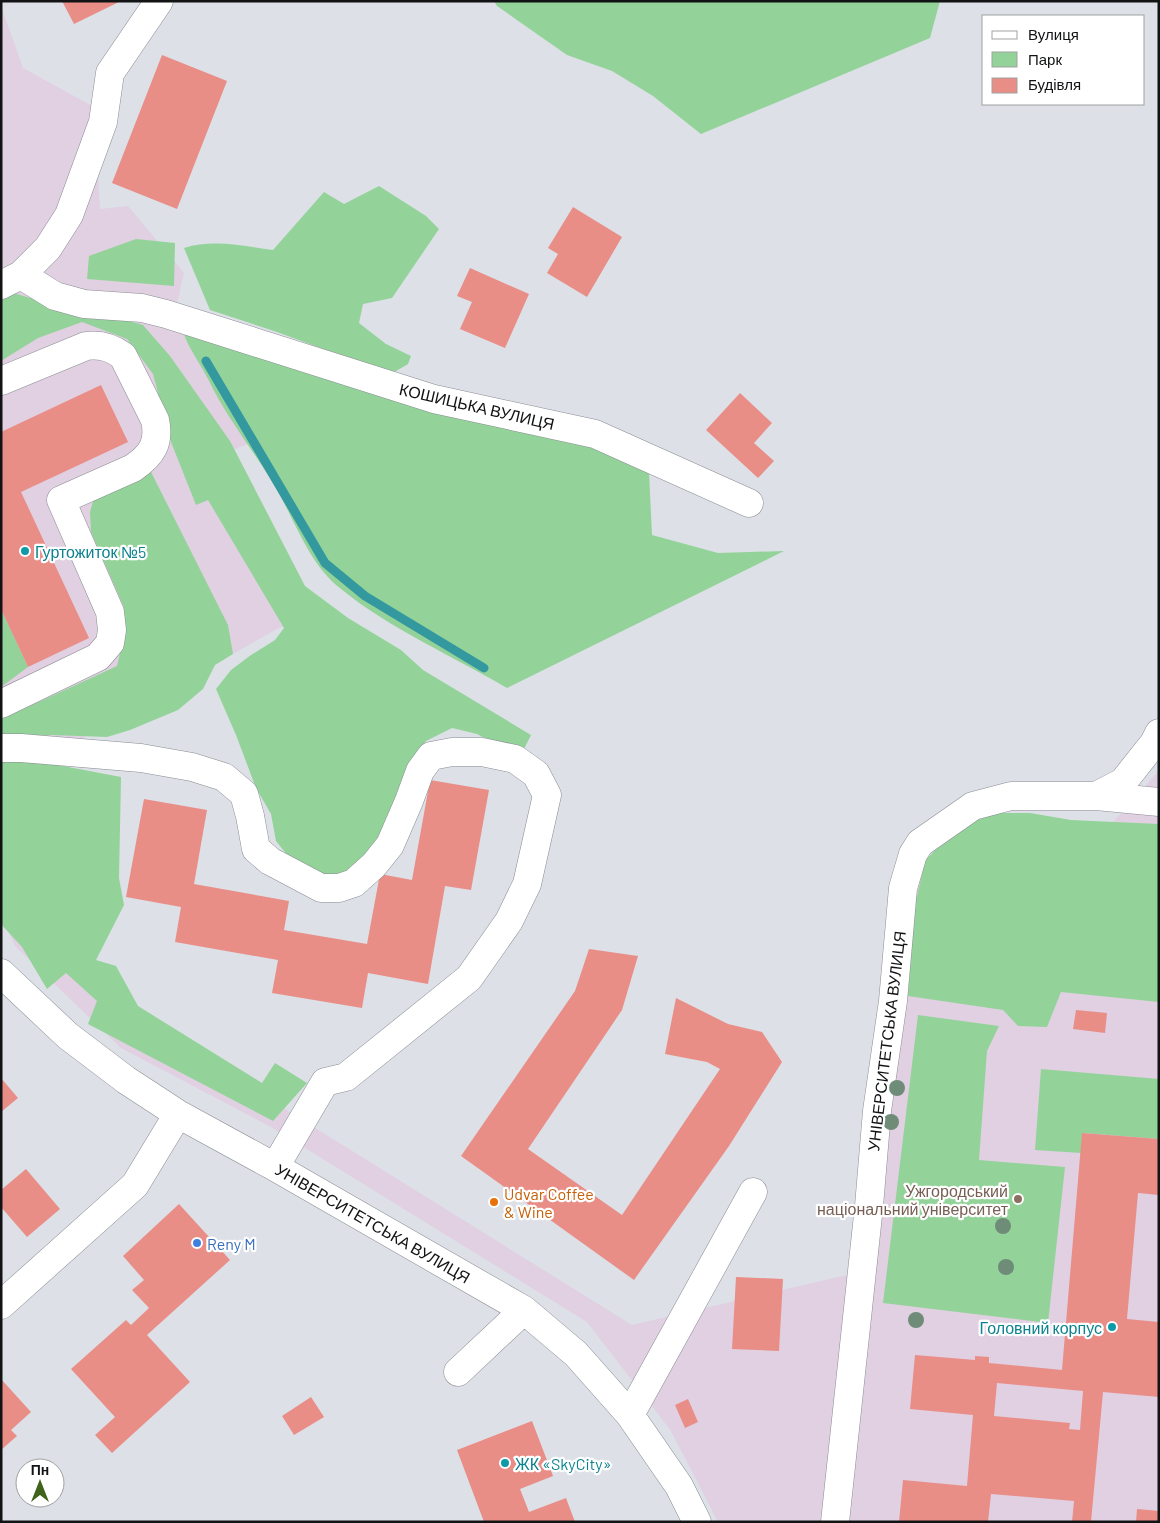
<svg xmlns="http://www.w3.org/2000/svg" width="1160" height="1523" font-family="Barlow,sans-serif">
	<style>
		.industrial { fill: #e0d0e2 }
		.green { fill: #93d399 }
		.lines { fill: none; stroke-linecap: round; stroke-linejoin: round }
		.stream { stroke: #34999e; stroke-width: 9 }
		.building { fill: #e98d87; fill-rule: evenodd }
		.minor-casing { stroke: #898c92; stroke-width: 29 }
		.minor { stroke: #fff; stroke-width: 28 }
		.tree { fill: #6f8c78 }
		.culture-dot { fill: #0f9aa8; stroke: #fff; stroke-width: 2 }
		.education-dot { fill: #8d6e63; stroke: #fff; stroke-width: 2 }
		.food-dot { fill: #e8710a; stroke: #fff; stroke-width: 2 }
		.shop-dot { fill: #3f7fe0; stroke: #fff; stroke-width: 2 }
		.labels { text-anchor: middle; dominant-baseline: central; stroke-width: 4.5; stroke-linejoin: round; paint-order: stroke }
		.street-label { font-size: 16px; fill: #121315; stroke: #fff }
		.culture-label { font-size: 16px; fill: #0d838f; stroke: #fff; text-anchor: start }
		.education-label { font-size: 16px; fill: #785e54; stroke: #fff; text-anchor: end }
		.food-label { font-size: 16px; fill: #c56008; stroke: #fff; text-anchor: start }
		.shop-label { font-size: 16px; fill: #366cbe; stroke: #fff; text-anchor: start }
	</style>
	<rect width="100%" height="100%" fill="#dde0e7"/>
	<path class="industrial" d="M1,6l22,62 71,39 6,102 28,-3 56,67 -9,39 112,116 -59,24 88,162 -37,14 -278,156z
		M1159,768v754h-441l-47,-91 -84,-109 -316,-195 -150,-79 -106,-102 -14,-30 94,75 537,334 236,-55 48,-395 54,-47 135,3 50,-56z"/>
	<path class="green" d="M494,1h446l-10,37 -229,96 -48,-38 -41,-25 -45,-16 -70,-49z
		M379,186l47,30 13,13 -47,69 -29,6 -4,19 27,21 25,12 -3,8 -17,10 -114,-42 -67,-22 -26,-62c29,-9 60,-2 89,2l51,-58 20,12z
		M136,239l39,4 -1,43 -87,-7 2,-23z
		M10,292l20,6 6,-3 107,30 27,31 60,85 75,145 43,32 53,32 22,20 108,65 -11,22 -43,-23 -25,-6 -26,13 -14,18 -17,47 -25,45 -18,19 -23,8 -37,-17 -16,-20 -5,-27 -15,-26 -20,-53 -20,-46 15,-19 20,-15 24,-15 9,-12 -76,-128 -12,5 -25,-63 -18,-68 -26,-35 -45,-17 -44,16 -37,23v-65z
		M184,332l383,104 82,36 3,63 66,18 66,-2 -277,137c-54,-32 -117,-59 -166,-99 -32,-25 -45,-66 -65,-101 -22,-37 -50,-71 -68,-109 -5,-11 -24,-38 -24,-47z
		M149,468l79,157 5,29 -18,11 -12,24 -25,21 -48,20 -23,7 -55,-2 -51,4v-22l29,-11 87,-40 4,-17 3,-42 -33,-75 -1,-20 4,-14z
		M1,609l27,58 -27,20z
		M26,759l95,18 -2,101 5,27 -28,55 20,6 22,40 124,77 13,-20 32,20 -34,38 -185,-97 9,-23 -31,-28 -19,16 -25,-42 -21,-23v-164z
		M992,813h38l41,7 88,4v178l-98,-10 -14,35 -29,-1 -15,-16 -95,-14 7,-91 10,-44 37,-40z
		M918,1015l81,11 -12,25 -8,109 86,7 -17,156 -165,-20z
		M1041,1069l118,10v60l-76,-6 -2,20 -46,-3z"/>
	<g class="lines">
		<path class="stream" d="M206,361l119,202 40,33 119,72"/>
	</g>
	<path class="building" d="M62,1h59l-47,23z
		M162,55l65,26 -50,128 -65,-26z
		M573,207l49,30 -35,60 -40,-24 11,-19 -10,-6z
		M470,268l59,26 -24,54 -45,-19 12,-27 -15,-6z
		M101,385l27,57 -107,50 68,146 -61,29 -27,-58v-177z
		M740,393l32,30 -18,20 20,18 -16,17 -52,-48z
		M430,780l59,10 -18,100 -26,-4 -17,98 -60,-11 -6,35 -90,-15 6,-33 -103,-18 6,-35 -55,-10 18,-98 63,11 -13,74 95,17 -5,29 83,14 13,-70 32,6z
		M589,949l49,7 -16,54 -94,139 94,66 98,-146 -13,-7 -42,-8 11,-56 52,26 34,8 20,30 -53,84 -95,134 -173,-124 114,-165z
		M1076,1010l31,3 -2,20 -32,-4z
		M1,1078l17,20 -17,14z
		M1082,1133l77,6v56l-21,-2 -11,126 32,3v75l-56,-5 -12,130h-19l2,-21 -83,-7 -3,28h-89l4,-42 64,6 6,-71 -63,-6 5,-54 60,5v-4l14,1v6l73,7zM997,1383l86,8 -3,39 -11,-1 1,-6 -76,-7z
		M26,1169l34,40 -33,28 -26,-30v-17z
		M179,1204l51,56 -83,75 43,47 -78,71 -17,-18 20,-18 -44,-48 55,-49 5,5 18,-17 -17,-18 12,-10 -21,-24z
		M736,1277l47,2 -4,72 -47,-2z
		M1,1379l30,33 -20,18 6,6 -16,14z
		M311,1397l13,20 -30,18 -12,-19z
		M688,1399l10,23 -13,6 -10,-23z
		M532,1421l21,55 -33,13 9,23 37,-14 9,24h-91l-27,-72z
		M1137,1509l22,2v11h-23z"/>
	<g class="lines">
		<g class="minor-casing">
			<path id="minor" d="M21,275l34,21 29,8 58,4 24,6 268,85 161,35 154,69
				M1,285l20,-10 27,-27 21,-33 34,-93 7,-49 49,-72
				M1,381l85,-35c14,-2 25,1 37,10l32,64c5,23 -3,35 -22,48l-72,32 49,112 2,18 -2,13 -12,14 -97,47
				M1,748h20l120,10 51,9 32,10 20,17 6,22 6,33 14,12 51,27h18l15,-5 20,-18 16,-20 19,-44 11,-30 11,-15 21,-4h30l33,7 21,15 11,21 -20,89 -18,37 -40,57 -123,99 -21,5 -50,85
				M1096,796l63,6
				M1,973l67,63 58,44 52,34 97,53 249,143 52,44 54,61 49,71 18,36
				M1,1305l134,-120 43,-71
				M458,1372l66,-62
				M630,1415l123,-223
				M835,1522l34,-316 8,-95 16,-110 10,-113 10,-34 7,-11 53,-37 38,-10h85l27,-14 31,-39 5,-10"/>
		</g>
		<use href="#minor" class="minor"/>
	</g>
	<g class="tree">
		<circle cx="897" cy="1088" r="8"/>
		<circle cx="891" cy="1122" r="8"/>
		<circle cx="1003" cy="1226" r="8"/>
		<circle cx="1006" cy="1267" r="8"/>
		<circle cx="916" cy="1320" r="8"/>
	</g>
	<g class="culture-dot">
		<circle cx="25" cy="551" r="5"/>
		<circle cx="1112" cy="1327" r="5"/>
		<circle cx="505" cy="1463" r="5"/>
	</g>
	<circle class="education-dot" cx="1018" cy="1199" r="5"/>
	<circle class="food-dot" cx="494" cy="1202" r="5"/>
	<circle class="shop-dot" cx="197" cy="1243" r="5"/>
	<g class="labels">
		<g class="street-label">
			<text transform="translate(477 406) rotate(13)">КОШИЦЬКА ВУЛИЦЯ</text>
			<text transform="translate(886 1041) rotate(-83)">УНІВЕРСИТЕТСЬКА ВУЛИЦЯ</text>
			<text transform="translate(373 1223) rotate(30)">УНІВЕРСИТЕТСЬКА ВУЛИЦЯ</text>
		</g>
		<g class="culture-label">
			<text x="35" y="551">Гуртожиток №5</text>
			<text x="1102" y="1327" text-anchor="end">Головний корпус</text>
			<text x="515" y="1463">ЖК «SkyCity»</text>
		</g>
		<g class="education-label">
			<text x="1008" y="1190">Ужгородський<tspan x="1008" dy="18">національний університет</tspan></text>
		</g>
		<g class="food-label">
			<text x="504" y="1193">Udvar Coffee<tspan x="504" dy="18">&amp; Wine</tspan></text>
		</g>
		<g class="shop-label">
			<text x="207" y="1243">Reny M</text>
		</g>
	</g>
	<rect width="1160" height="1523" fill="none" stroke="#121315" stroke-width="5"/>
	<rect x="982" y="15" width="162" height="90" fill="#ffffff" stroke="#a0a1a1"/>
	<rect x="992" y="31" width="25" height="8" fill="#ffffff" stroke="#a0a1a1"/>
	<text x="1028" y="40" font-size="15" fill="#121315">Вулиця</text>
	<rect x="992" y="52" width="25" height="15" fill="#93d399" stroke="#a0a1a1"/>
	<text x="1028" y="65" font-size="15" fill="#121315">Парк</text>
	<rect x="992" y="78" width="25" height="15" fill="#e98d87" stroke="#a0a1a1"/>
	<text x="1028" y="90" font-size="15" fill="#121315">Будівля</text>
	<g transform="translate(40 1483)"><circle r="24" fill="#ffffff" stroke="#a0a1a1"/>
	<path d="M0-4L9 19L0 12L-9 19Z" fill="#3f631a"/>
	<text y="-8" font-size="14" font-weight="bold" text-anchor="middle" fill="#121315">Пн</text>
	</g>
</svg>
